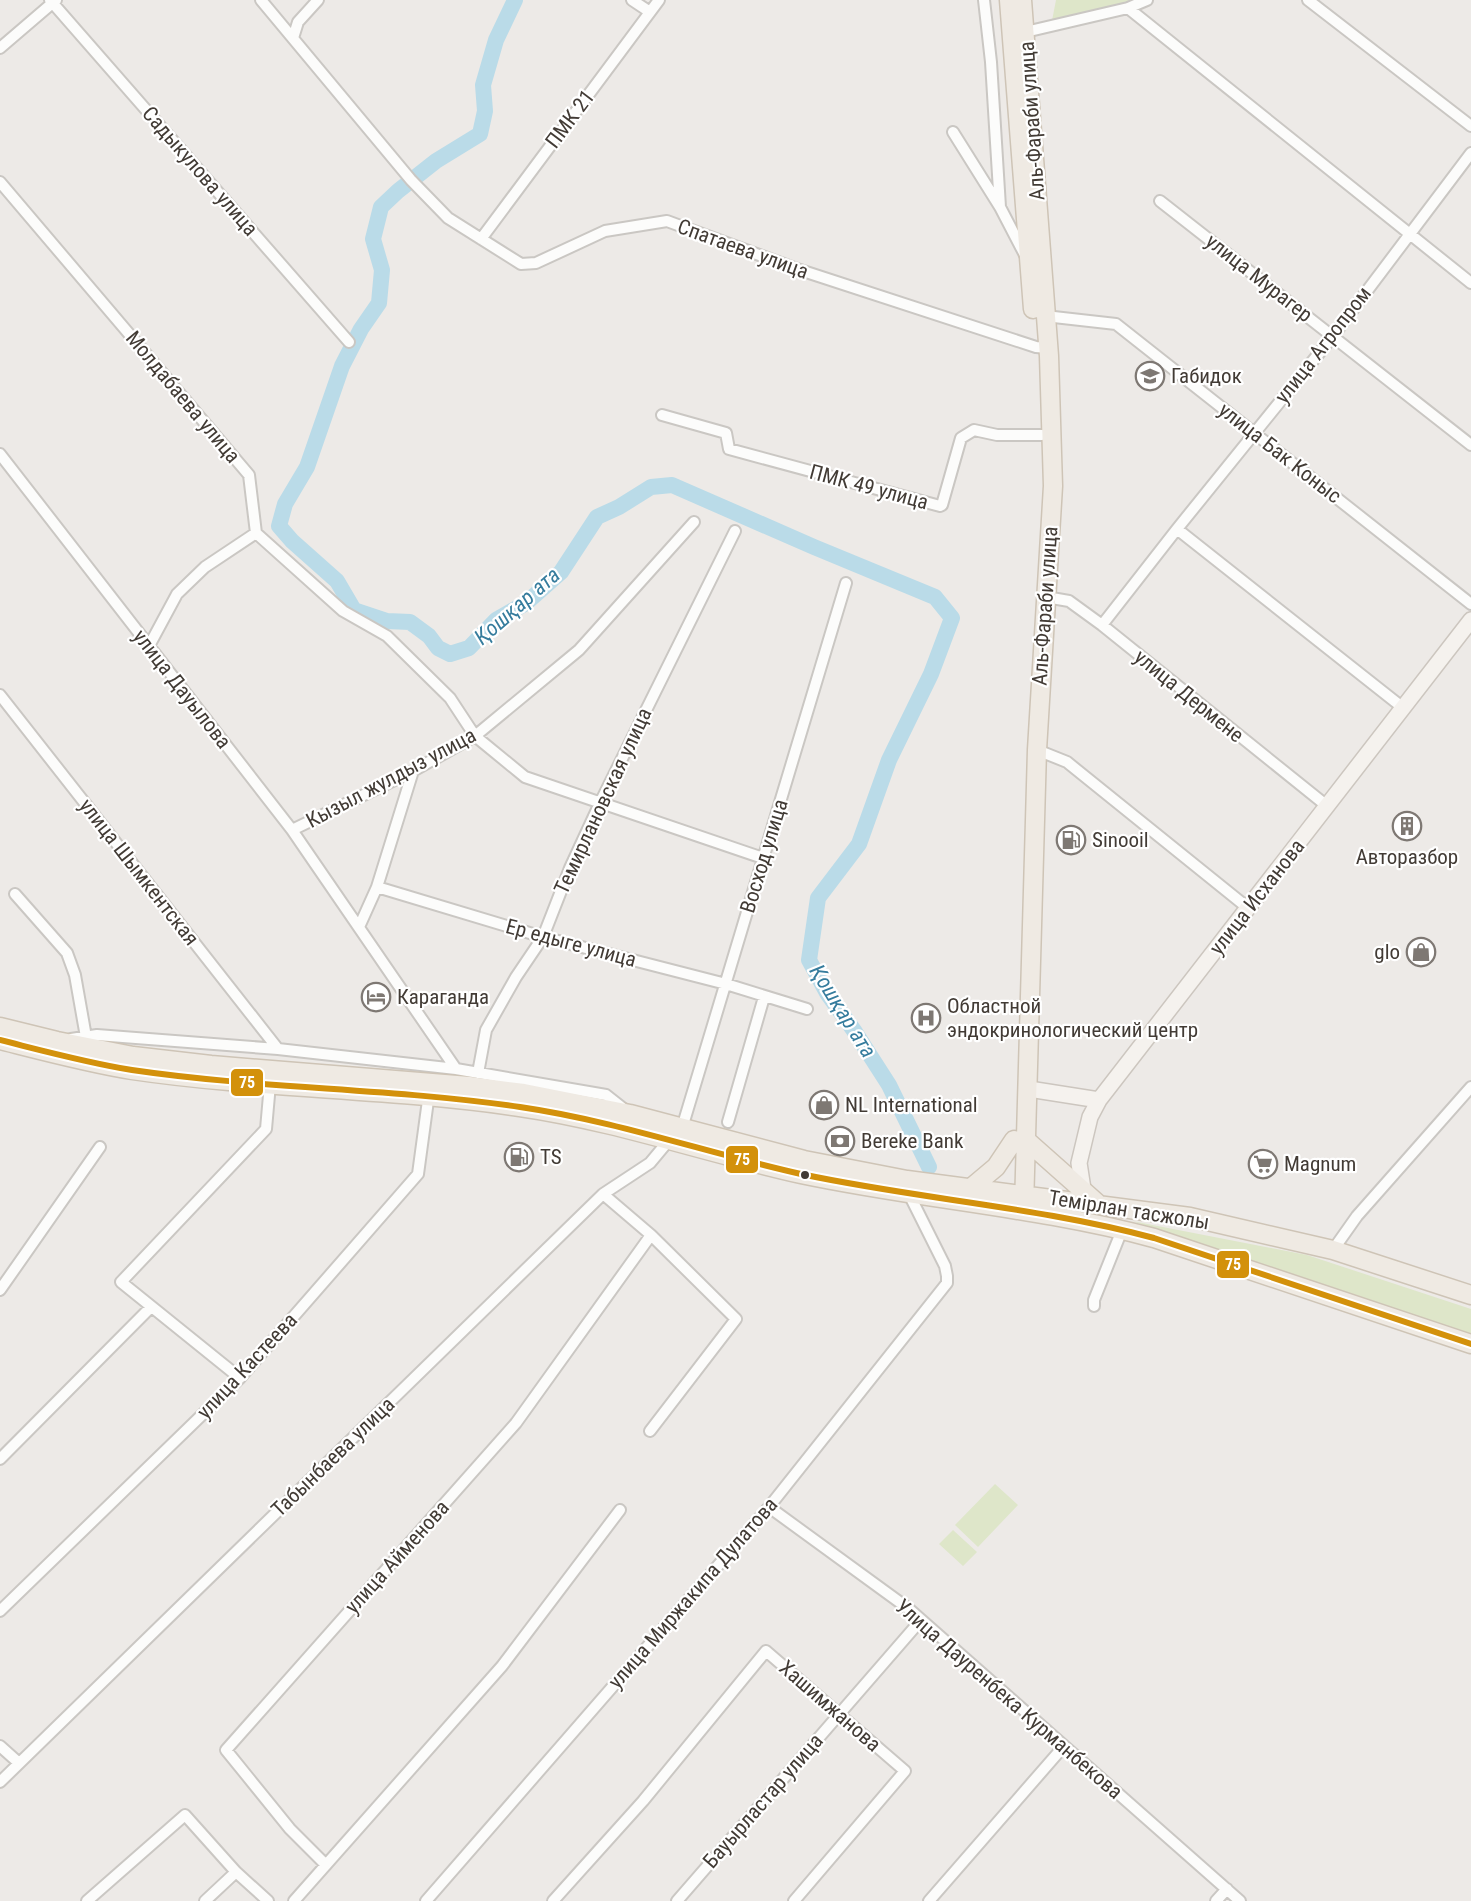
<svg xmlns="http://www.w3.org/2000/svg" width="1471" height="1901" font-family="'Roboto Condensed',sans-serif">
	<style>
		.green { fill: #dee6c9 }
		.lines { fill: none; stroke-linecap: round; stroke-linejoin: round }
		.river { stroke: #badbe8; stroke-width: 16 }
		.minor-casing { stroke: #cac7c3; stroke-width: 14 }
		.secondary-casing { stroke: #ccc6bf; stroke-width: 18 }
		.primary-casing { stroke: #cec4b6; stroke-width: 21 }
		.minor { stroke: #fcfcfb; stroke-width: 10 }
		.secondary { stroke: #f5f2ee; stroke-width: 15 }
		.primary { stroke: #efeae3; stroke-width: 18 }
		.bus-1-casing { stroke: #fff; stroke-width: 10 }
		.bus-1 { stroke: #d3910b; stroke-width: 6 }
		.bus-dot { fill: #423b35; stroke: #fff; stroke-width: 2 }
		.labels { text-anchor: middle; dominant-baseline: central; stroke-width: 4.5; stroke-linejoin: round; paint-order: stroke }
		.street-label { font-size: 21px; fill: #423b35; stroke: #fff }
		.poi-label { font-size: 21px; fill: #423b35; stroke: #fff; text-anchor: start }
		.water-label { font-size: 22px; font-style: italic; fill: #357c9d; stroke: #fff }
		.line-badge { stroke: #fff; stroke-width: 2 }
		.badge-label { font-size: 16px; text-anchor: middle; font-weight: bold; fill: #fff }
	</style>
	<rect width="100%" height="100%" fill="#edeae7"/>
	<path class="green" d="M1056,0h91l-97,31z
		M1132,1221l175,34 164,54v25z
		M995,1484l23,21 -40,42 -23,-22z
		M953,1530l24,22 -14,14 -24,-22z"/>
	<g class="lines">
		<path class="river" d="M515,0l-19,40 -13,45 2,26 -5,23 -44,27 -38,30 -17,16 -8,32 9,31 -3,33 -18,26 -19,37 -35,101 -22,37 -6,22 13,15 45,40 17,29 33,11 23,1 19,14 9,12 12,6 19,-6 27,-28 30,-17 35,-31 36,-55 22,-10 32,-20 21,-2 142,62 121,50 17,21 -21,56 -42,86 -30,84 -41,54 -9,62 18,33 28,39 34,53 40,82"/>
		<g class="minor-casing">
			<path id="minor" d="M50,0l299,342
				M261,0l150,180 37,38 73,46 15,-1 69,-32 62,-10 133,49 236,77 12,1
				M632,0l18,12
				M984,0l7,62 9,145
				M1308,0l163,126
				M1128,8l343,275
				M1021,33l107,-25 19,-8
				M293,38l5,-16 20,-22
				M0,48l56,-48
				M953,132l47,75 25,48
				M0,182l249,293 7,58 87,78 44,25 63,62 25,38 50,41 238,81
				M1160,201l311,244
				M481,239l178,-239
				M1045,316l71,8 355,280
				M662,415l64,18 3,16 211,57 2,-1 19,-67 13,-8 23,5h45
				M0,454l292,376 164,239
				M1177,529l225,178
				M1046,597l23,4 33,24 225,181
				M1102,625l75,-96 156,-193 138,-183
				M149,646l28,-52 28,-27 51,-34
				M0,695l278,354
				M1037,750l30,12 181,146
				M292,830l121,-59 62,-35 104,-86 115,-128
				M377,887l36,-116
				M15,894l52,59 8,22 11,62
				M359,927l18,-40 166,50 183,47 81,25
				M71,1039l26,-4 181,14 178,20 150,26 19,15
				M478,1073l8,-43 30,-53 27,-40 27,-69 31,-67 134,-270
				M728,1122l36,-125
				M682,1128l164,-545
				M603,1194l48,41 85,84 -86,112
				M1333,1250l24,-34 114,-129
				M0,1290l100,-143
				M1094,1306v-6l28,-70
				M240,1378l-119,-96 145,-153 4,-45
				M0,1459l151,-152
				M769,1507l140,102 331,292
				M0,1611l240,-233 178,-204 11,-81
				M0,1746l19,17
				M0,1782l603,-588 47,-31 20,-24
				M326,1865l-36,-36 -64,-79 290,-327 135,-188
				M87,1901l98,-86 51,57 32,29
				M205,1901l31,-29
				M294,1901l208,-235 118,-156
				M426,1901l343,-394 178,-224v-7l-2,-10 -36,-72
				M553,1901l90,-100 123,-150 139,120 -111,130
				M677,1901l244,-281
				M929,1901l135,-155
				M1216,1901l11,-12"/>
		</g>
		<g class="secondary-casing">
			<path id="secondary" d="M1029,1089l70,11
				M1083,1189l-4,-26 11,-46 9,-17 372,-480"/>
		</g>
		<g class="primary-casing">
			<path id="primary" d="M1009,0l24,309
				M1022,0l27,356 4,130 -16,264 -13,457
				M0,1027l57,14 76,15 78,9 258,21 55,7 106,21 174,46 103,20 283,37 143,33 138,45
				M0,1040c44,11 88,23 132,30 129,19 259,18 388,37 96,14 187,46 281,67 117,25 238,33 353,64l317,106
				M1026,1140l71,63
				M971,1188l25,-21 18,-27"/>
		</g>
		<use href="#minor" class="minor"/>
		<use href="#secondary" class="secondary"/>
		<use href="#primary" class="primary"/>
		<g class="bus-1-casing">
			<path id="bus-1" d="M0,1040c44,11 88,23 132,30 129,19 259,18 388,37 96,14 187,46 281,67 117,25 238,33 353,64l317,106"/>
		</g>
		<use href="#bus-1" class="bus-1"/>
	</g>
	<defs>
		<g id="school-ring" transform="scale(1.5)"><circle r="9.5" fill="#fff" stroke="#7e7873" stroke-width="1.5"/><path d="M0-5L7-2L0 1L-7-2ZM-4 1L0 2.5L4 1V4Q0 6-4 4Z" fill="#7e7873"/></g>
		<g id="building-ring" transform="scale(1.5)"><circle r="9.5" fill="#fff" stroke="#7e7873" stroke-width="1.5"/><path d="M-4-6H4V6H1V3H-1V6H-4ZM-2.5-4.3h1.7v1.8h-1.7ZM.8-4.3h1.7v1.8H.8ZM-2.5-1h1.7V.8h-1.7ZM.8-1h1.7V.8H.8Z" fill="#7e7873"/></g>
		<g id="fuel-ring" transform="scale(1.5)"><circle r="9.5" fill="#fff" stroke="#7e7873" stroke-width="1.5"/><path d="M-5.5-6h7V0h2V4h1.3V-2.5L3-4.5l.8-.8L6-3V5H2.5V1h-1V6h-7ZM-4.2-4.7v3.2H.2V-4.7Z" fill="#7e7873"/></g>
		<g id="shop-ring" transform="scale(1.5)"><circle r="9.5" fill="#fff" stroke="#7e7873" stroke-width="1.5"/><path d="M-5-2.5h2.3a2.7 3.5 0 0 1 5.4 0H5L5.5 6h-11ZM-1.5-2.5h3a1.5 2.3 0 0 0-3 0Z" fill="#7e7873"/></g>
		<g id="hotel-ring" transform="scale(1.5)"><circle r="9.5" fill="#fff" stroke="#7e7873" stroke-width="1.5"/><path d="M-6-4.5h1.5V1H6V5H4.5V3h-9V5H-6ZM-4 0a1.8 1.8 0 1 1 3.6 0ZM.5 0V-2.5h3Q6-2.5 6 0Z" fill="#7e7873"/></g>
		<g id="hospital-ring" transform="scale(1.5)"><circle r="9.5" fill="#fff" stroke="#7e7873" stroke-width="1.5"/><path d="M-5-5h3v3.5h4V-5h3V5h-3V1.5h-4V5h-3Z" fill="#7e7873"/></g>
		<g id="bank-ring" transform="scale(1.5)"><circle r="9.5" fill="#fff" stroke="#7e7873" stroke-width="1.5"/><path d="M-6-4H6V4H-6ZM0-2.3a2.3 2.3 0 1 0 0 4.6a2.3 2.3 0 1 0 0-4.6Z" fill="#7e7873"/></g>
		<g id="supermarket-ring" transform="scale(1.5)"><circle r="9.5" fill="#fff" stroke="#7e7873" stroke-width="1.5"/><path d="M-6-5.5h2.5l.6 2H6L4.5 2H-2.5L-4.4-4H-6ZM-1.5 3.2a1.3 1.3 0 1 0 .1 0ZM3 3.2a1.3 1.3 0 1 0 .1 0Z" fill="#7e7873"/></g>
	</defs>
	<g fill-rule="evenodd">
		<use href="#school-ring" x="1150" y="376"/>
		<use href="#building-ring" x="1407" y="826"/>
		<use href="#fuel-ring" x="1071" y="840"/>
		<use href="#shop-ring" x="1421" y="952"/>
		<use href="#hotel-ring" x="376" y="997"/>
		<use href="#hospital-ring" x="926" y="1018"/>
		<use href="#shop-ring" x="824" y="1105"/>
		<use href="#bank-ring" x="840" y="1141"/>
		<use href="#fuel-ring" x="519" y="1157"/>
		<use href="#supermarket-ring" x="1263" y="1164"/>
	</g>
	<circle class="bus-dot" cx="805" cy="1175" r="5"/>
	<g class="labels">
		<g class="street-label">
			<text transform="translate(570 119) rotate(-53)">ПМК 21</text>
			<text transform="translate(1032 121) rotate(-94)">Аль-Фараби улица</text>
			<text transform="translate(200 171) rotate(49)">Садыкулова улица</text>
			<text transform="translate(743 249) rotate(20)">Спатаева улица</text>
			<text transform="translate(1259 278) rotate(38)">улица Мурагер</text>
			<text transform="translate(1323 345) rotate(-52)">улица Агропром</text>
			<text transform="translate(183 397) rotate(50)">Молдабаева улица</text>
			<text transform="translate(1280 453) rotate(38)">улица Бак Коныс</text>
			<text transform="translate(869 487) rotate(15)">ПМК 49 улица</text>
			<text transform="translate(1045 606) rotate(-86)">Аль-Фараби улица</text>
			<text transform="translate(182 689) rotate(52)">улица Дауылова</text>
			<text transform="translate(1189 696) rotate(39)">улица Дермене</text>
			<text transform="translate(391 778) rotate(-28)">Кызыл жулдыз улица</text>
			<text transform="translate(603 801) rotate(-65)">Темирлановская улица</text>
			<text transform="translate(764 856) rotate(-73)">Восход улица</text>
			<text transform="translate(139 872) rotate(52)">улица Шымкентская</text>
			<text transform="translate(1257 897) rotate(-52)">улица Исханова</text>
			<text transform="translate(571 943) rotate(15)">Ер едыге улица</text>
			<text transform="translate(1129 1210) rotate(9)">Темірлан тасжолы</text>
			<text transform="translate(247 1366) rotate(-47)">улица Кастеева</text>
			<text transform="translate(333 1457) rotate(-44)">Табынбаева улица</text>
			<text transform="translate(397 1557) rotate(-48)">улица Айменова</text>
			<text transform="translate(693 1593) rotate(-49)">улица Миржакипа Дулатова</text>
			<text transform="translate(1009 1699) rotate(41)">Улица Дауренбека Курманбекова</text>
			<text transform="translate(830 1706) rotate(41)">Хашимжанова</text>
			<text transform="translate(763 1801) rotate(-49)">Бауырластар улица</text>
		</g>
		<g class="poi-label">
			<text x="1171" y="376">Габидок</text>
			<text x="1092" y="840">Sinooil</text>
			<text x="1407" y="857" text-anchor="middle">Авторазбор</text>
			<text x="1400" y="952" text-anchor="end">glo</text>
			<text x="397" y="997">Караганда</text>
			<text x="947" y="1006">Областной<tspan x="947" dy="24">эндокринологический центр</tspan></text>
			<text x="845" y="1105">NL International</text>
			<text x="861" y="1141">Bereke Bank</text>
			<text x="540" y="1157">TS</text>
			<text x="1284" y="1164">Magnum</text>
		</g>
		<g class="water-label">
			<text transform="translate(517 606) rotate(-41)">Қошқар ата</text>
			<text transform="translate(843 1011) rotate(58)">Қошқар ата</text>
		</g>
	</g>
	<g class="line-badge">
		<rect x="230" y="1068" width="34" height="29" rx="6" fill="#d3910b"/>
		<rect x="725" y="1145" width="34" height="29" rx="6" fill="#d3910b"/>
		<rect x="1216" y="1250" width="34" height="29" rx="6" fill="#d3910b"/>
	</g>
	<g class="badge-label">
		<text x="247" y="1088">75</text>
		<text x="742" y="1165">75</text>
		<text x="1233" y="1270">75</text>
	</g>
</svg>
